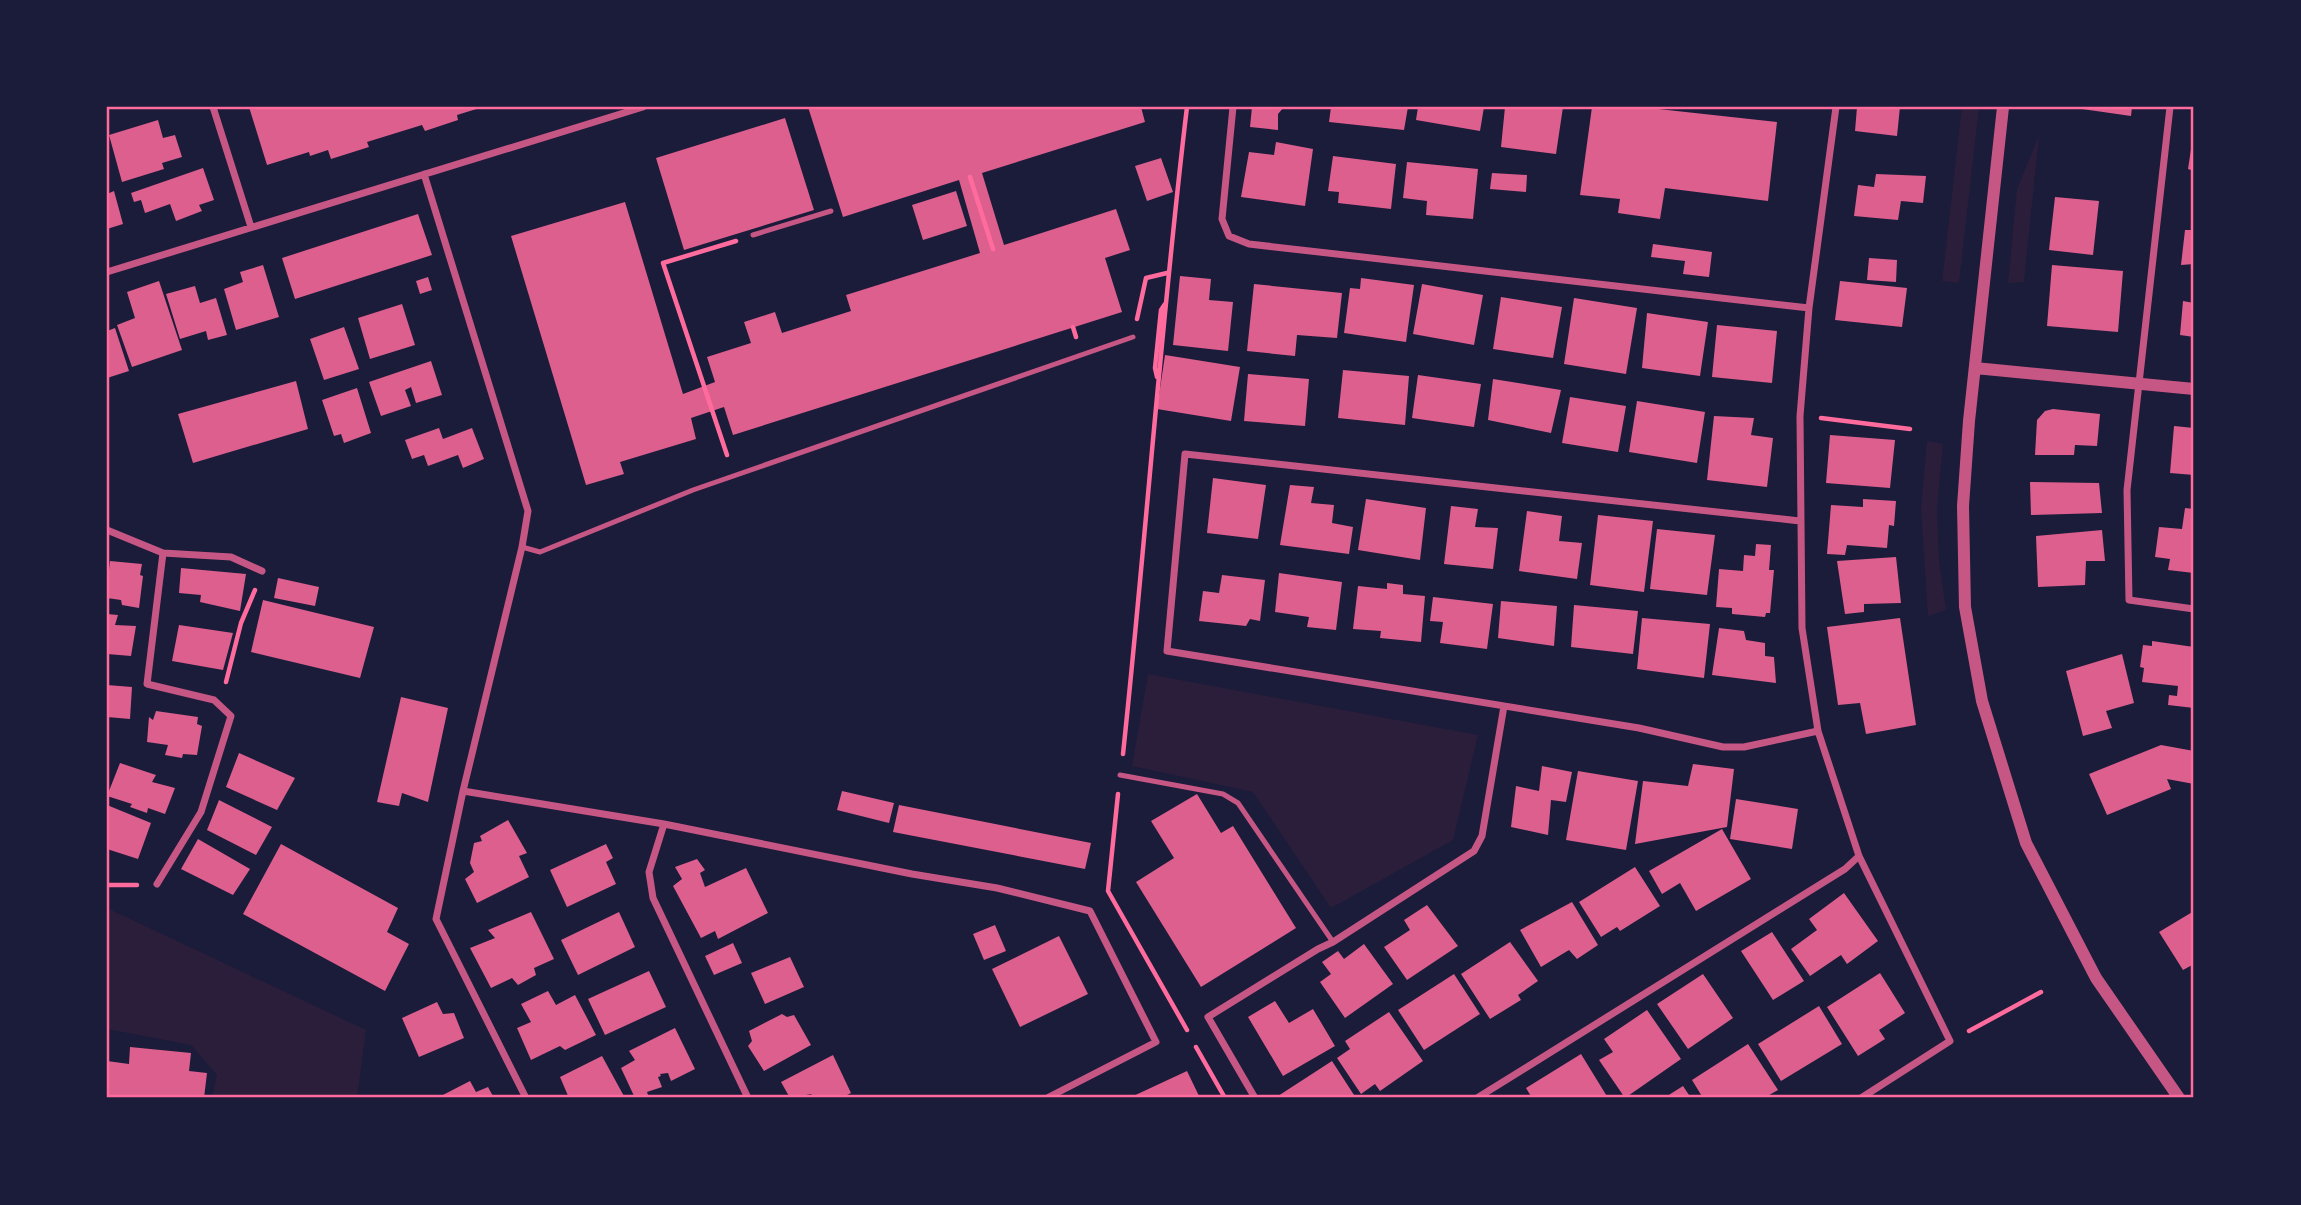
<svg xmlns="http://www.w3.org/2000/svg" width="2301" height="1205" font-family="'IBM Plex Sans',sans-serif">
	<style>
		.green { fill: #2a1e3b }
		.building { fill: #dd5f8e }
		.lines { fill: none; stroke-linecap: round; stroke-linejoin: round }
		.path { stroke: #ff6b9d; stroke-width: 4.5 }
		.service { stroke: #c65784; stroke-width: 5 }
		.minor { stroke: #c65784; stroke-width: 7 }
		.tertiary { stroke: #c65784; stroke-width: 12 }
		.neatline { fill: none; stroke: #ff6b9d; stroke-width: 2.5 }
	</style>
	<rect width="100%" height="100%" fill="#1b1b3a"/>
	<path class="green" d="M1962,107h17l-20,176 -17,-2z
		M2039,135l-15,147 -16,1 9,-94z
		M1927,441l16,3 -6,63 2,54 7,49 -18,6 -7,-108z
		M1148,674l330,61 -25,105 -122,68 -78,-116 -121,-26z
		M107,908l259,122 -9,68h-145l5,-23 -26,-30 -84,-16z"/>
	<path class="building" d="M249,107h234l-26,8 1,5 -33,11 -3,-6 -55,17 2,5 -38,12 -3,-9 -18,6 -1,-4 -42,13z
		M808,107h333l4,15 -163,51 22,72 112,-36 14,41 -25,8 17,54 -389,123 -9,-28 -33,11 5,21 -76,23 4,12 -38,11 -75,-249 114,-34 58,192 32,-12 -8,-25 44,-14 -7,-21 31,-10 7,21 69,-22 -5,-16 134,-42 -21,-73 -116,37z
		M1252,107h32l-6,7v16l-28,-3z
		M1331,107h77l-4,23 -75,-8z
		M1418,107h66l-4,24 -64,-11z
		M1505,107h58l-7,47 -55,-7z
		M1592,107h48l137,15 -9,79 -103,-13 -5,31 -42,-6 2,-14 -40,-4z
		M1857,107h43l-3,29 -42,-5z
		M2068,107h64l-1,9z
		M785,118l29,92 -130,40 -28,-92z
		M158,120l5,18 12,-3 7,22 -20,6 2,6 -42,13 -13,-47z
		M2193,136h1v35l-6,-2z
		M1276,142l37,7 -8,57 -64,-9 8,-45 25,3z
		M1333,156l63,8 -5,45 -53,-6 1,-11 -11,-1z
		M1161,158l12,34 -26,9 -12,-35z
		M1407,162l71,7 -5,50 -47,-4 1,-14 -24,-3z
		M203,168l11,32 -15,5 3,6 -26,10 -6,-17 -25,9 -4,-13 -7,2 -3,-9z
		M1492,173l35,2 -1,17 -36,-3z
		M1876,174l50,2 -3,27 -22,-2 -3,19 -44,-4 4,-31 16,2z
		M114,191l9,33 -16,5v-35z
		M956,191l11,35 -44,14 -11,-35z
		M2055,197l44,4 -6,54 -44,-5z
		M418,214l14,41 -137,44 -13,-41z
		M2185,230h9v34l-13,1z
		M1653,244l59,8 -3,25 -26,-3 2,-13 -34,-4z
		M1869,258l28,2 -1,22 -29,-2z
		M263,265l16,52 -43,13 -12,-41 19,-7 -3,-10z
		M2052,265l71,6 -5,61 -71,-6z
		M1180,276l31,3 -2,21 24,2 -5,49 -55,-6z
		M428,277l4,13 -12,4 -4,-13z
		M1361,278l53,7 -8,57 -62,-9 6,-45 10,1z
		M159,281l23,69 -50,17 -15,-42 18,-7 -8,-26z
		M1840,281l67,7 -5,39 -67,-7z
		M1254,284l88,9 -5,45 -40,-3 -2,21 -48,-5z
		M1422,284l61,11 -9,50 -61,-11z
		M195,286l5,17 16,-5 11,37 -19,5 -2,-9 -26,8 -14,-45z
		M1501,297l61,10 -9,51 -60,-9z
		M1574,298l63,10 -11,66 -62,-10z
		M2183,301l11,2v34l-14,-2z
		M402,304l13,41 -45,14 -12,-41z
		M1647,313l61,9 -8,54 -58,-8z
		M1717,325l60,6 -5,52 -60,-6z
		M344,327l15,42 -35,11 -14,-41z
		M115,328l14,43 -22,7v-47z
		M1165,355l75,12 -9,54 -74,-12z
		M431,361l11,34 -26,8 -5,-16 -6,3 6,16 -30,10 -12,-34z
		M1343,370l66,6 -4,49 -67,-7z
		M1248,374l61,5 -4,47 -61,-5z
		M1418,375l63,9 -7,43 -62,-9z
		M1493,379l68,11 -10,43 -63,-13z
		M296,381l12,48 -115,34 -15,-49z
		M357,388l14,45 -27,10 -3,-9 -7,2 -12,-36z
		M1570,397l56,9 -8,46 -56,-9z
		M1637,401l68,11 -8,51 -68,-11z
		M2053,409l47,5 -3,32 -22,-1 -1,10h-39l2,-35 8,-9z
		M1714,416l40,2 -3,17 22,3 -6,49 -60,-7z
		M2174,426l20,2v47l-24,-2z
		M439,428l4,11 29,-11 12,31 -21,9 -5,-13 -30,11 -4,-11 -12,4 -7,-19z
		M1830,435l65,5 -5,48 -64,-5z
		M1213,478l53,7 -8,54 -51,-6z
		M2030,482l69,1 3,30 -71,2z
		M1290,485l24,2 -3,16 23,2 -2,18 21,4 -4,27 -69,-9z
		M1366,499l60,9 -6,52 -62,-10z
		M1863,499l33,2 -2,25 -5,-1 -2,23 -40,-3 -2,10 -18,-1 4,-49 32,2z
		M1451,506l27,3 -3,18 23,1 -5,41 -49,-5z
		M2185,508l9,1v64l-26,-3 2,-11 -15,-2 4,-30 23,2z
		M1527,511l35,5 -3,25 23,2 -5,36 -58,-8z
		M1598,515l55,6 -9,71 -54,-7z
		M1657,529l58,6 -8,60 -57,-6z
		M2102,530l3,31h-19l-1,24 -47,2 -2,-51z
		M1756,544l15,1 -2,25h5l-4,43h-4l-1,4 -33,-3v-6l-16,-1 3,-38 24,2 1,-16 11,1z
		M1896,557l5,46 -37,1v8l-19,2 -8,-53z
		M110,561l32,3 -2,11 3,1 -4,32 -17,-3 -1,-5 -14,-2v-28h2z
		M181,568l65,6 -6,37 -40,-9 1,-7 -22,-2z
		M1279,573l63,9 -6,48 -29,-3 2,-10 -34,-5z
		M1222,575l43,5 -5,41 -10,-2 -4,7 -47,-5 4,-30 16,2z
		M278,578l41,9 -4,19 -41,-8z
		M1387,583l16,2v9l22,2 -4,46 -41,-4 1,-7 -28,-2 5,-43 29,3z
		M1433,597l60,7 -6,45 -47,-6 3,-21 -13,-1z
		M263,600l111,27 -14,51 -109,-26z
		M1501,601l56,5 -3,40 -56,-8z
		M1574,605l64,6 -5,43 -62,-7z
		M107,614l11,1 -3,10 21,1 -5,30 -24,-2z
		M1642,618l68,6 -6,54 -67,-9z
		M1900,618l16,107 -50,9 -6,-31 -22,2 -11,-78z
		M179,625l54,8 -10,37 -51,-9z
		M1719,628l25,3 2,9 19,3v13l9,1 2,26 -64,-8z
		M2152,641l42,6v61l-26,-3 1,-10 8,1 1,-10 -36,-4 2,-14 -4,-1 3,-22 9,1z
		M2122,654l12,49 -28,8 6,17 -29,8 -17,-65z
		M107,685l25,2 -2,32 -23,-2z
		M401,697l47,11 -20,94 -26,-9 -3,13 -22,-4z
		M156,711l42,6 -1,7 5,2 -5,29 -14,-1 -1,4 -17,-3 3,-10 -21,-3 2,-25 4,3z
		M2161,745l33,6v33l-27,-5 4,10 -64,26 -18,-41z
		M239,753l56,25 -18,32 -51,-23z
		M120,763l36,12 -4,7 23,6 -10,26 -17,-6 -1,5 -17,-6 2,-3 -25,-8z
		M1693,764l41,5 -7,58 -92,17 8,-63 45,5z
		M1542,766l30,6 -6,30 -15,-2 -3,35 -37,-8 5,-41 23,5z
		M1578,771l60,10 -12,69 -60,-10z
		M842,791l52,12 -5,20 -52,-13z
		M1197,794l24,39 12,-7 63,102 -95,59 -65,-105 38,-24 -23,-37z
		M1736,799l62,10 -6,40 -62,-10z
		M219,800l53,27 -16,28 -49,-25z
		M107,805l44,18 -13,36 -31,-10z
		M899,805l192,38 -6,26 -192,-37z
		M508,820l19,33 -8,3 10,21 -52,26 -12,-24 9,-7 -4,-9 4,-20 8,-2 -2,-5z
		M1722,829l29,50 -55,32 -16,-28 -18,11 -13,-23z
		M198,839l52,30 -17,26 -52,-26z
		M281,844l117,64 -11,24 22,12 -24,47 -142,-77z
		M606,844l7,14 -7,4 10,22 -49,23 -17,-37z
		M697,859l8,11 -5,3 5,14 41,-19 22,45 -50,26 -3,-8 -14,7 -28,-52 9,-7 -7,-12z
		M1635,867l25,39 -40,25 -3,-4 -16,10 -22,-35z
		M1844,893l34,48 -31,23 -6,-9 -31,21 -19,-27 26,-19 -8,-11z
		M1572,902l26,43 -21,14 -8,-9 -28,17 -21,-37z
		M1427,905l31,41 -51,34 -23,-33 26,-17 -6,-10z
		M2194,911v53l-11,6 -24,-38z
		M531,912l23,47 -20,9 2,7 -18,10 -6,-7 -21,10 -21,-40 25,-10 -7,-8z
		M619,912l16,35 -57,28 -17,-35z
		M995,925l11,26 -22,9 -11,-26z
		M1772,932l32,49 -31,19 -32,-49z
		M1059,936l29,58 -68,33 -28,-58z
		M1510,942l28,39 -20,14 3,5 -31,19 -29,-45z
		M733,943l9,20 -28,12 -9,-19z
		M1364,944l29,40 -48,34 -25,-36 11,-8 -9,-12 16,-11 6,8z
		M790,957l14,30 -39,17 -14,-31z
		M649,971l17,36 -61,28 -17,-36z
		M1880,973l25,40 -26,17 6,9 -27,17 -31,-49z
		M1454,974l26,40 -56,36 -26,-40z
		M1703,974l30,44 -45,31 -31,-45z
		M548,991l8,14 19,-10 21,40 -31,15 -5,-4 -29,14 -14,-32 14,-6 -10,-18z
		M1275,1001l14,22 24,-14 22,37 -52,30 -35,-59z
		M437,1002l6,12 11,-1 10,25 -45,19 -17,-39z
		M1819,1006l23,38 -61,37 -23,-37z
		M1647,1010l34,49 -56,39 -26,-38 14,-8 -9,-13z
		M1389,1012l34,49 -43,30 -5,-7 -14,10 -24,-36 13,-9 -5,-8z
		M782,1014l5,3 7,-2 17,30 -47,26 -16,-25 4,-5 -3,-10z
		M675,1028l20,41 -24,12 -3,-8 -8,1 1,2 -3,1 4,10 -15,5 1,3 -13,3 -14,-30 14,-8 -6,-9z
		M1748,1044l30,46 -14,8h-61l-11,-18z
		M130,1047l61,6 -2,18 18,2 -3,25h-97v-37l22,3z
		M1581,1054l27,44h-76l-6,-10z
		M833,1055l18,38 -10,5h-27l-3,-4 -21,4 -9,-16z
		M602,1056l23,42h-56l-9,-21z
		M1332,1061l24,37h-77l-1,-2z
		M1187,1071l13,27h-71z
		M470,1081l6,11 12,-5 6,11h-57z
		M1683,1086l8,12h-27z"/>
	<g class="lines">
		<path class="path" d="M970,177l23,72
			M1137,319l9,-41 21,-5
			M1073,327l3,10
			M1157,377l-2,-9 6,-58 4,-6
			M1821,418l89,11
			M727,455l-64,-192 73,-22
			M226,682l15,-59 14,-33
			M1123,754c23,-216 38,-432 64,-647
			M1118,794l-10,97 79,139
			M107,885h30
			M1969,1031l72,-39
			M1196,1047l29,51"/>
		<path class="service" d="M753,235l78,-24
			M522,547l18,5 153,-62 440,-153
			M1120,775l103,19 15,9 95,139"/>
		<path class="minor" d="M213,107l38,120
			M1233,107l-11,112 7,17 20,8 560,64
			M1836,107l-27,201 -9,108 2,212 16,103 41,125 91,185 -89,57
			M2170,107l-43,383 2,110 65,9
			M424,174l104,337 -6,36 -59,244 -27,128 90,179
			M107,272l536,-165
			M1800,521l-615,-67 -18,197 472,77 84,19h21l74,-16
			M107,530l56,23 68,4 31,14
			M463,791l201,33 248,50 85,14 93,23 66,131 -109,56
			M664,824l-15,48 4,26 95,200
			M157,884l44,-72 30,-96 -17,-16 -67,-16 16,-131
			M1255,1098l-47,-81 110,-68 15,-7 141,-91 8,-15 22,-130
			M1477,1098l368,-229 14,-13"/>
		<path class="tertiary" d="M2003,107l-34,314 -6,85 2,101 17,94 44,142 70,135 83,120
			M1975,368l219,21"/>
	</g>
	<rect width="2301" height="1205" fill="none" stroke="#1b1b3a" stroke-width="217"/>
	<rect x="108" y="108" width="2084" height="988" class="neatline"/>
</svg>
